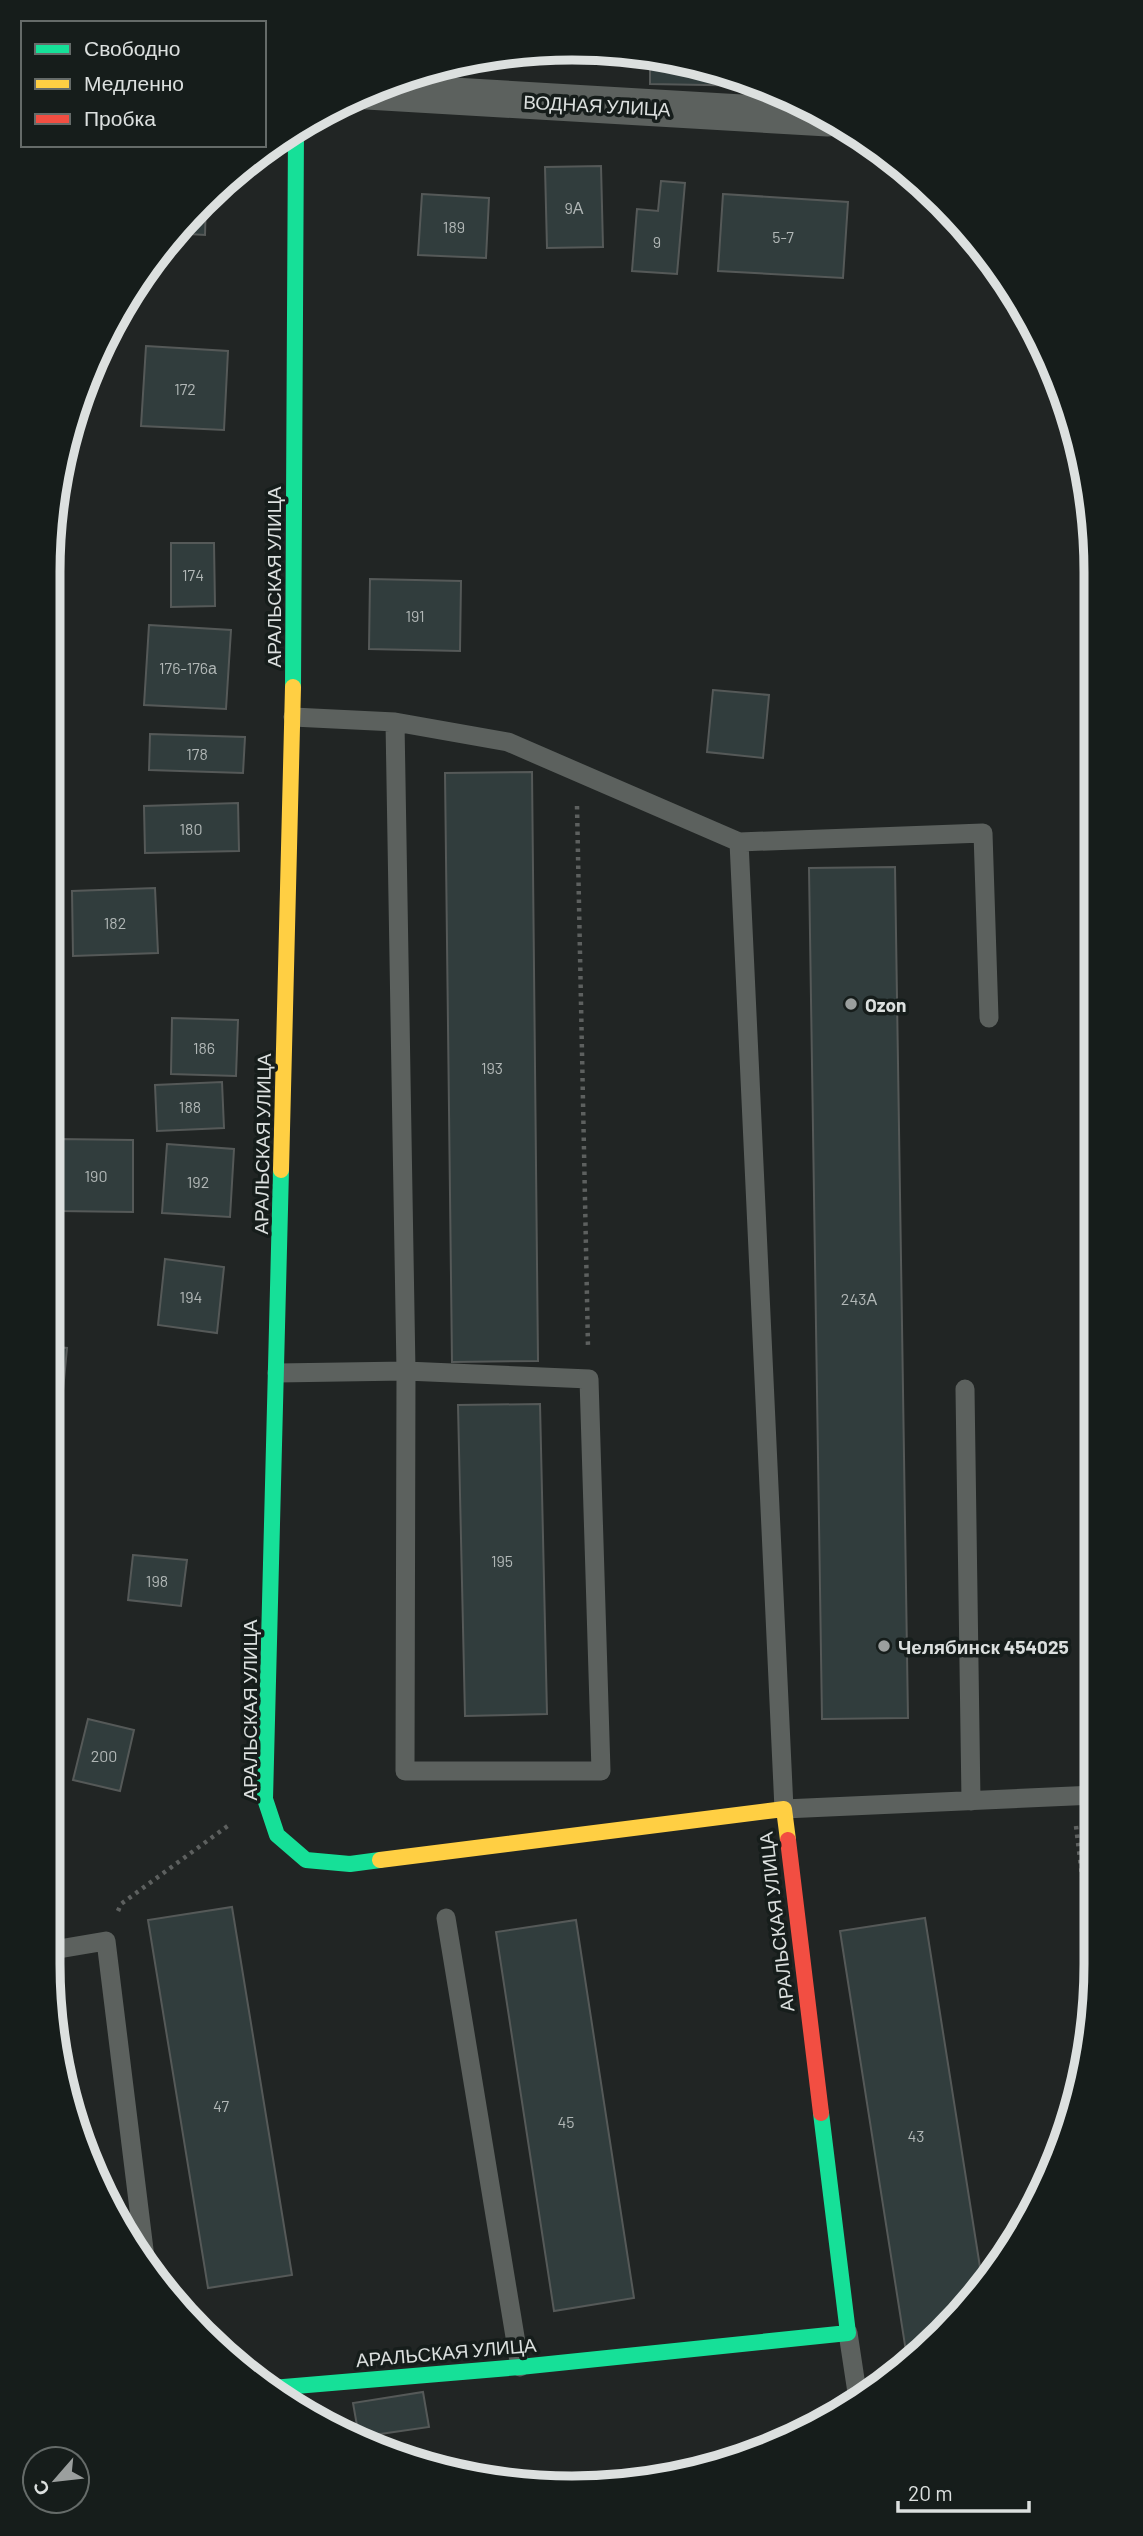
<svg xmlns="http://www.w3.org/2000/svg" width="1143" height="2536" font-family="Barlow,sans-serif">
	<style>
		.building { fill: #313d3d; stroke: #555958; stroke-width: 2 }
		.lines { fill: none; stroke-linecap: round; stroke-linejoin: round }
		.path { stroke: #5d605f; stroke-width: 4.5; stroke-dasharray: 3.5 5; stroke-linecap: butt }
		.lane { stroke: #5c615e; stroke-width: 19 }
		.street { stroke: #5c615e; stroke-width: 37 }
		.fast { stroke: #16e098; stroke-width: 16 }
		.slow { stroke: #ffcf43; stroke-width: 16 }
		.jam { stroke: #f24e42; stroke-width: 16 }
		.poi-dot { fill: #9b9f9e; stroke: #161d1b; stroke-width: 2.5 }
		.labels { text-anchor: middle; dominant-baseline: central; stroke-width: 7; stroke-linejoin: round; paint-order: stroke }
		.number-label { font-size: 16px; fill: #b1b7b6 }
		.street-label { font-size: 19px; fill: #dce0df; stroke: #161d1b }
		.poi-label { font-size: 19px; font-weight: bold; fill: #dce0df; stroke: #161d1b; text-anchor: start }
		.rim { fill: none; stroke: #dce0df; stroke-width: 9 }
	</style>
	<rect width="100%" height="100%" fill="#212524"/>
	<path class="building" d="M650,54l90,21 22,11 -112,-2z
		M601,166l2,81 -56,1 -2,-81z
		M661,181l24,2 -8,91 -45,-3 5,-62 21,2z
		M422,194l67,4 -3,60 -68,-3z
		M723,194l125,8 -5,76 -125,-7z
		M206,199l-1,36 -33,-2 6,-7z
		M146,346l82,5 -4,79 -83,-4z
		M171,543h43l1,63 -44,1z
		M370,579l91,2 -1,70 -91,-2z
		M149,625l82,5 -5,79 -82,-4z
		M713,690l56,5 -6,63 -56,-6z
		M150,734l95,3 -2,36 -94,-3z
		M532,772l6,589 -86,1 -7,-589z
		M238,803l1,48 -94,2 -1,-47z
		M895,867l13,851 -86,1 -13,-851z
		M155,888l3,65 -85,3 -1,-65z
		M172,1018l66,2 -2,56 -65,-2z
		M222,1082l2,46 -67,3 -2,-46z
		M58,1139l75,1v72l-75,-1z
		M167,1144l67,5 -4,68 -68,-4z
		M1089,1204h4l1,87h-3z
		M165,1259l59,8 -7,66 -59,-8z
		M47,1346l20,2 -9,96 -11,-1z
		M540,1404l7,310 -82,2 -7,-311z
		M133,1555l54,5 -6,46 -53,-6z
		M88,1719l46,11 -14,61 -47,-11z
		M232,1907l60,368 -84,13 -60,-368z
		M925,1918l58,368 -17,24 -59,48 -67,-427z
		M576,1920l58,378 -80,13 -58,-379z
		M423,2392l6,35 -70,10 -6,-34z"/>
	<g class="lines">
		<path class="path" d="M577,806l11,541
			M1076,1826l18,149
			M118,1911l3,-7 108,-79"/>
		<path class="lane" d="M293,717l102,5 113,20 231,100 45,967 311,-14
			M739,842l244,-9 6,185
			M277,1373l129,-2 183,8 12,392h-196l1,-400 -11,-649
			M965,1389l6,412
			M446,1918l74,449
			M47,1951l59,-10 40,325
			M848,2333l10,66"/>
		<path class="street" d="M367,91l461,27"/>
		<path class="fast" d="M293,687l3,-558
			M281,1170l-16,629 12,36 29,25 44,4 30,-4
			M272,2388l248,-21 328,-34 -27,-220"/>
		<path class="slow" d="M281,1170l12,-483
			M380,1860l404,-51 4,31"/>
		<path class="jam" d="M788,1840l33,273"/>
	</g>
	<g class="poi-dot">
		<circle cx="851" cy="1004" r="7"/>
		<circle cx="884" cy="1646" r="7"/>
	</g>
	<g class="labels">
		<g class="number-label">
			<text x="574" y="207">9А</text>
			<text x="454" y="226">189</text>
			<text x="783" y="236">5-7</text>
			<text x="657" y="241">9</text>
			<text x="185" y="388">172</text>
			<text x="193" y="574">174</text>
			<text x="415" y="615">191</text>
			<text x="188" y="667">176-176а</text>
			<text x="197" y="753">178</text>
			<text x="191" y="828">180</text>
			<text x="115" y="922">182</text>
			<text x="204" y="1047">186</text>
			<text x="492" y="1067">193</text>
			<text x="190" y="1106">188</text>
			<text x="96" y="1175">190</text>
			<text x="198" y="1181">192</text>
			<text x="191" y="1296">194</text>
			<text x="859" y="1298">243А</text>
			<text x="502" y="1560">195</text>
			<text x="157" y="1580">198</text>
			<text x="104" y="1755">200</text>
			<text x="221" y="2105">47</text>
			<text x="566" y="2121">45</text>
			<text x="916" y="2135">43</text>
		</g>
		<g class="street-label">
			<text transform="translate(597 105) rotate(3)">ВОДНАЯ УЛИЦА</text>
			<text transform="translate(273 577) rotate(-90)">АРАЛЬСКАЯ УЛИЦА</text>
			<text transform="translate(262 1144) rotate(-89)">АРАЛЬСКАЯ УЛИЦА</text>
			<text transform="translate(249 1710) rotate(-90)">АРАЛЬСКАЯ УЛИЦА</text>
			<text transform="translate(776 1922) rotate(-97)">АРАЛЬСКАЯ УЛИЦА</text>
			<text transform="translate(446 2352) rotate(-5)">АРАЛЬСКАЯ УЛИЦА</text>
		</g>
		<g class="poi-label">
			<text x="865" y="1004">Ozon</text>
			<text x="898" y="1646">Челябинск 454025</text>
		</g>
	</g>
	<path d="M0 0H1143V2536H0ZM572 60H572A512 512 0 0 1 1084 572V1964A512 512 0 0 1 572 2476H572A512 512 0 0 1 60 1964V572A512 512 0 0 1 572 60Z" fill="#161d1b" fill-rule="evenodd"/>
	<path class="rim" d="M572 60H572A512 512 0 0 1 1084 572V1964A512 512 0 0 1 572 2476H572A512 512 0 0 1 60 1964V572A512 512 0 0 1 572 60Z"/>
	<rect x="21" y="21" width="245" height="126" fill="#161d1b" stroke="#656b69" stroke-width="2"/>
	<rect x="35" y="44" width="35" height="10" fill="#16e098" stroke="#656b69" stroke-width="2"/>
	<text x="84" y="56" font-size="21" fill="#dce0df">Свободно</text>
	<rect x="35" y="79" width="35" height="10" fill="#ffcf43" stroke="#656b69" stroke-width="2"/>
	<text x="84" y="91" font-size="21" fill="#dce0df">Медленно</text>
	<rect x="35" y="114" width="35" height="10" fill="#f24e42" stroke="#656b69" stroke-width="2"/>
	<text x="84" y="126" font-size="21" fill="#dce0df">Пробка</text>
	<g transform="translate(56 2480) rotate(242)"><circle r="33" fill="#161d1b" stroke="#656b69" stroke-width="2"/>
	<path d="M0-5L12 26L0 18L-12 26Z" fill="#9b9f9e"/>
	<text y="-10" font-size="19" font-weight="bold" text-anchor="middle" fill="#dce0df">С</text>
	</g>
	<path d="M898 2501v10h131v-10" fill="none" stroke="#dce0df" stroke-width="3.5"/>
	<text x="908" y="2501" font-size="21" fill="#dce0df" stroke="#161d1b" stroke-width="5" paint-order="stroke">20 m</text>
</svg>
